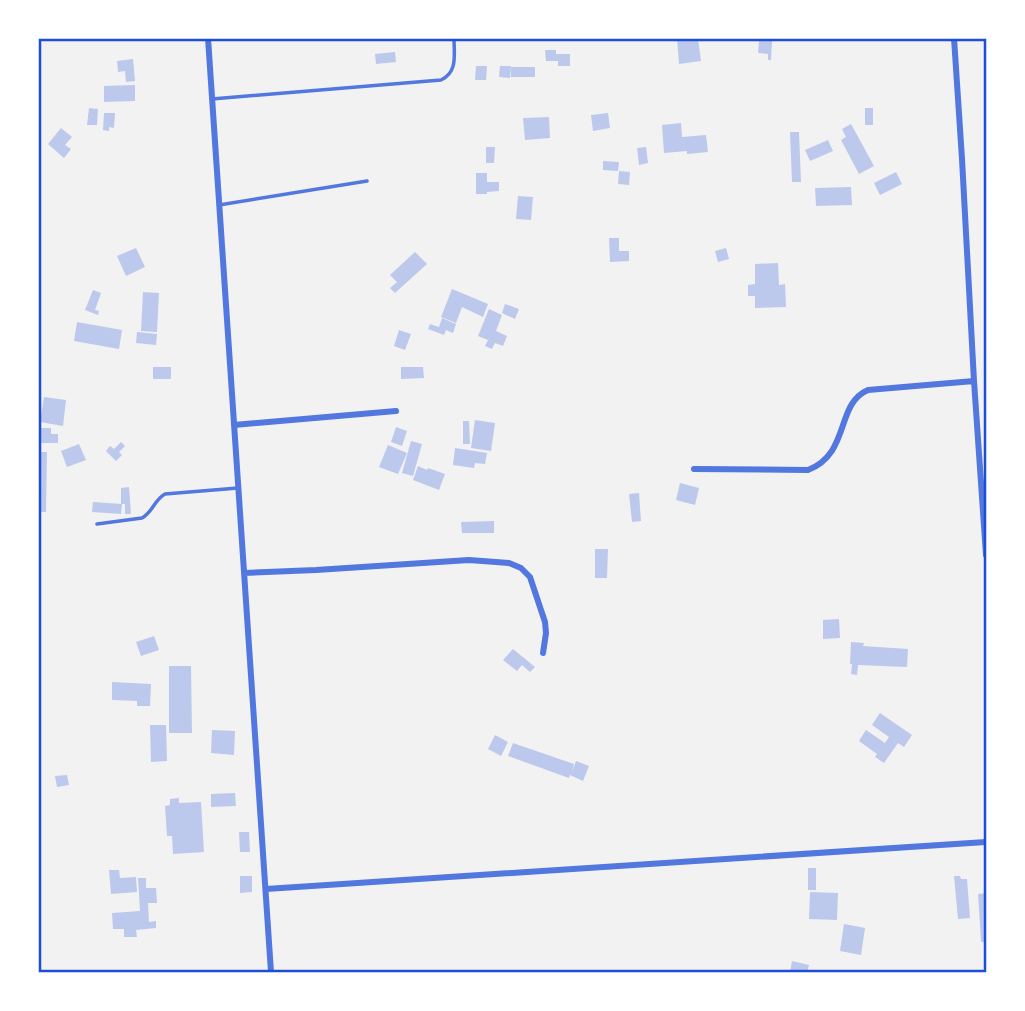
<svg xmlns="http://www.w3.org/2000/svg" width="1025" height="1011" font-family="'Noto Serif',serif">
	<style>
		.building { fill: #bdc9ec }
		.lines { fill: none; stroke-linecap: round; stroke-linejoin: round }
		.service { stroke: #5277de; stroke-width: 3.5 }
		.minor { stroke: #5277de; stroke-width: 6 }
		.neatline { fill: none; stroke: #1d4ed8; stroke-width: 2.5 }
	</style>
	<rect width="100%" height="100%" fill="#f2f2f2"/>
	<path class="building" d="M677,38h21l3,23 -22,3z
		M759,41h13l-1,19h-3v-6l-10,-1z
		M545,50h11v4h14v12h-12v-5h-12z
		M395,52l1,10 -20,2 -1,-10z
		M133,59l2,22 -9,1 -1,-11 -7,1 -1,-11z
		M476,66h11l-1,14h-11z
		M500,66h11l-1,12 -11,-1z
		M511,67h24v10h-24z
		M135,85v16l-31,1v-16z
		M89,108l9,1 -1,16h-10z
		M865,108h8v17h-8z
		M104,113h11l-1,15 -5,-1v4l-6,-1z
		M608,113l2,15 -17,3 -2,-16z
		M549,117l1,21 -25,2 -2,-22z
		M681,123l1,14 24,-2 2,17 -21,2v-3l-23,2 -2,-28z
		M851,124l23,42 -15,8 -18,-34 5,-3 -4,-8z
		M61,128l11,9 -7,8 6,4 -7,9 -16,-14z
		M790,132h9l2,50h-9z
		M828,140l5,11 -23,10 -5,-11z
		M486,147h9l-1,16h-8z
		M646,147l2,16 -9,2 -2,-17z
		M603,161l16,1 -1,9 -15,-1z
		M619,171l11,1 -1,13 -11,-1z
		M896,172l6,12 -22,11 -6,-12z
		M476,173h11v9h12v9l-12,1v2h-11z
		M851,187l1,18 -36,1 -1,-18z
		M518,196l15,1 -2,23 -15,-1z
		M609,238h10v13h10v10l-19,1z
		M136,248l9,19 -19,9 -9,-20z
		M726,248l3,11 -11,3 -3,-11z
		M415,252l12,12 -32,29 -5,-5 7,-6 -7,-7z
		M778,263l1,22 6,-1 1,23 -31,1v-12h-7v-11l7,-1v-20z
		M452,289l36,15 -5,13 -21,-10 -6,16 -15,-6z
		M93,290l8,3 -6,17 4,1 -1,4 -13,-5z
		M143,292l16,1 -2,39 -16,-1z
		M505,304l14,5 -4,10 -13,-6z
		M489,309l13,6 -6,16 11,5 -4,10 -8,-3 -3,6 -7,-3 3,-6 -10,-4z
		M442,318l14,6 -3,9 -7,-3 -2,5 -16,-6 2,-5 9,3z
		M77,322l45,8 -3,19 -45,-8z
		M399,330l12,4 -6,16 -11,-4z
		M137,332l20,2 -1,11 -20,-2z
		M153,367h18v12h-18z
		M401,367h22l1,11 -23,1z
		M44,397l22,3 -3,26 -23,-4z
		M475,420l20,3 -4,28 -20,-3z
		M463,421h6l1,23h-7z
		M396,427l11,4 -5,15 -11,-4z
		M38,428h13v6h7v9h-20z
		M411,441l11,3 -9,32 -11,-3z
		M121,442l4,4 -6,6 3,3 -6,6 -10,-10 4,-5 4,3z
		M79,444l7,16 -19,7 -6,-16z
		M388,445l19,8 -9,21 -19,-7z
		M455,448l32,5 -2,11 -10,-1 -1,5 -21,-3z
		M38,452h9l-1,60h-8z
		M418,466l9,4 1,-2 17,6 -6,16 -26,-10z
		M680,483l19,5 -4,17 -19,-5z
		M129,487l2,27h-6v-10h-4v-16z
		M639,493l2,28 -9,1 -3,-28z
		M93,502l29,2 -1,10 -29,-2z
		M494,521v12h-32l-1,-11z
		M595,549h13l-1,29h-12z
		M839,619l1,19 -17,1v-19z
		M154,636l5,14 -18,6 -5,-14z
		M851,642l13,1 -1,3 45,3 -1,18 -49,-2 -1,10 -6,-1 1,-10h-2z
		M513,649l22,18 -5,5 -8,-7 -5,6 -14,-11z
		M169,666h22l1,67h-23z
		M112,682l39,2 -1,22h-13v-5l-25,-1z
		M880,713l32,22 -8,12 -6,-4 -14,20 -9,-6 2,-3 -18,-13 7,-11 19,13 4,-6 -17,-12z
		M150,725h16l1,36 -16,1z
		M212,730l23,1 -1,24 -23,-2z
		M495,735l13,7 -7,14 -13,-7z
		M513,743l61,21 -2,8 4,-11 13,5 -6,15 -13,-6 -1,3 -61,-22z
		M67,775l2,10 -12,2 -2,-11z
		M235,793l1,13 -25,1v-13z
		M179,798v5l22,-1 3,50 -31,2 -1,-18h-5l-2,-30 5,-1v-6z
		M239,832h10l1,20h-10z
		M808,868h8v22h-8z
		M109,870h10l1,8 16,-1 1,15 -26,2z
		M240,876h12v16l-12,1z
		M954,876h6l1,3h6l3,39 -12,1z
		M138,878h8v10h10l1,15h-9l1,19 7,-1v7l-20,2 1,7h-13v-8h-11l-1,-16 28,-2z
		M810,892l28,1 -1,27 -28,-1z
		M986,893v49h-5l-3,-48z
		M844,924l21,4 -4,27 -21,-4z
		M792,961l17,4 -2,7h-17z"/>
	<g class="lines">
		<path class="service" d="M212,99l229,-19c17,-8 13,-25 13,-42
			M219,205l148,-24
			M97,524l45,-6c11,-6 12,-18 23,-24l73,-6"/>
		<path class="minor" d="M208,38l63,934
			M954,38l8,121 12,222 12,174
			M234,425l162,-14
			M694,469l114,1c43,-17 27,-66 60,-80l106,-9
			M244,573l72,-3 153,-10 40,3 12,5 9,9 15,45 1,11 -3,20
			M266,889l720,-47"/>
	</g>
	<rect width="1025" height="1011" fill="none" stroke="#ffffff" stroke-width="80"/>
	<rect x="40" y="40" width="945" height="931" class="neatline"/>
</svg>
